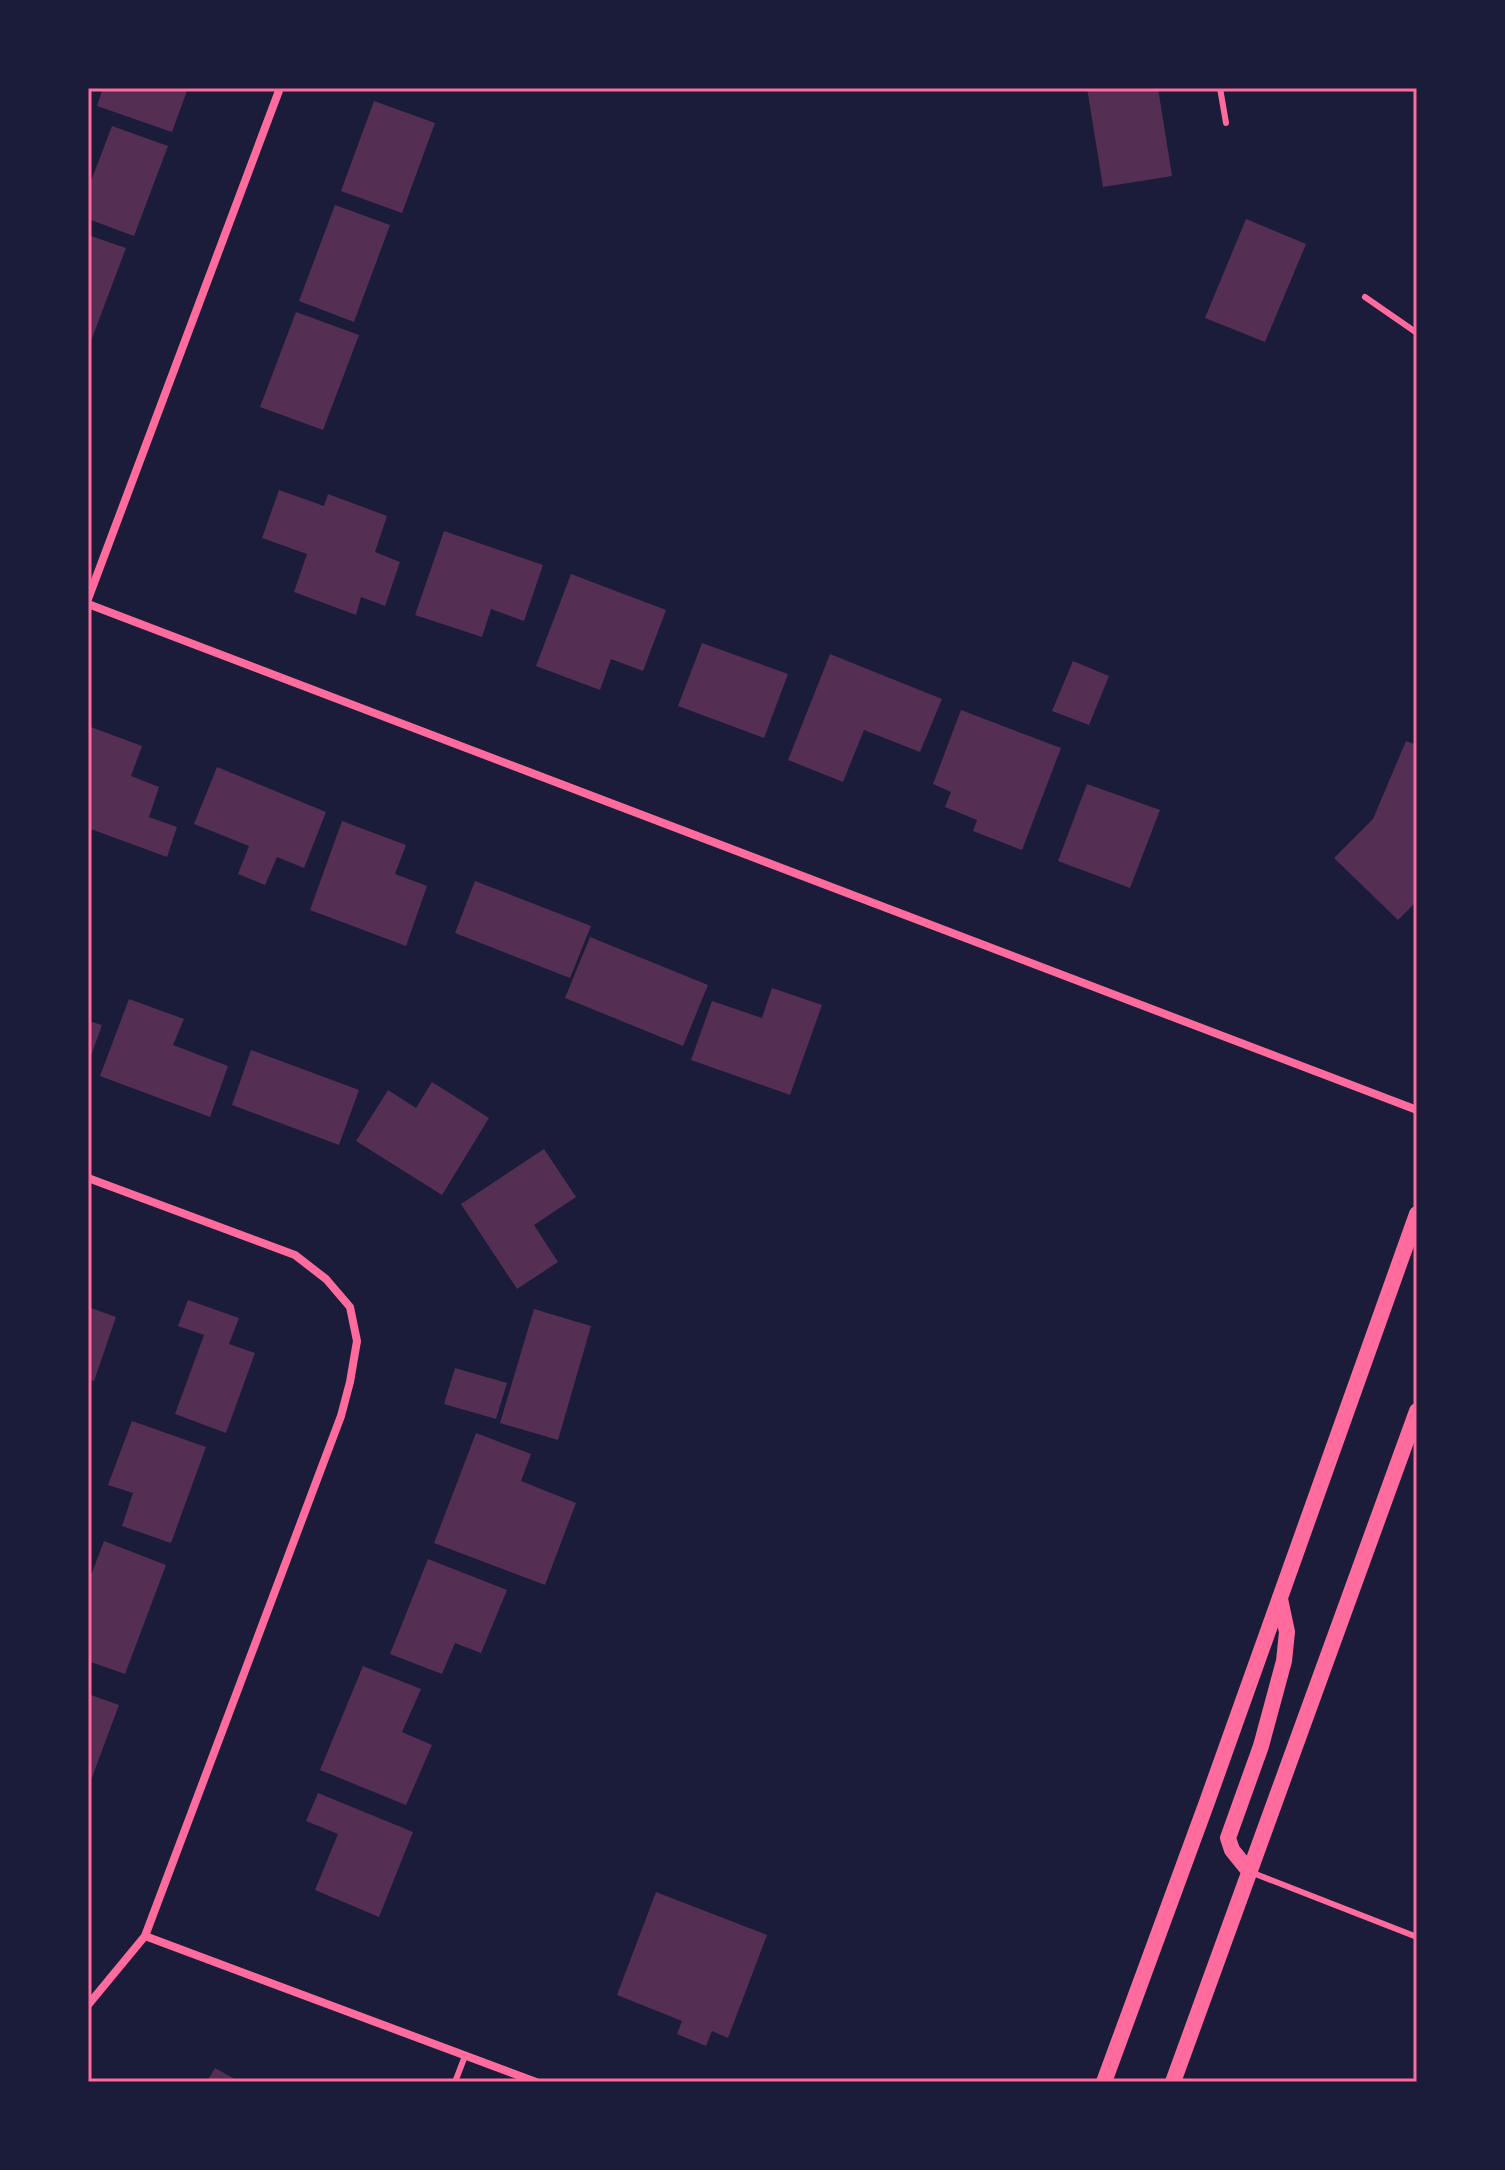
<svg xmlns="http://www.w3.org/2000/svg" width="1505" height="2170" font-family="'Roboto Serif',serif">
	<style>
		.building { fill: #542f53 }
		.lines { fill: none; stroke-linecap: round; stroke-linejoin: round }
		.service { stroke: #ff6b9d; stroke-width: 6 }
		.minor { stroke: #ff6b9d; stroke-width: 8 }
		.secondary { stroke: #ff6b9d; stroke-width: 16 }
		.neatline { fill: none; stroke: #ff6b9d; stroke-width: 3 }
	</style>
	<rect width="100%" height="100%" fill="#1b1b3a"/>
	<path class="building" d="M103,88h85l-16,44 -75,-26z
		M1087,88h71l14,88 -69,11z
		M374,101l61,22 -33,90 -61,-22z
		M112,126l56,20 -34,90 -46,-17v-30z
		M335,205l55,20 -36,97 -55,-21z
		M1246,219l60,25 -41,98 -60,-24z
		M88,235l38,13 -38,101z
		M296,312l63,23 -36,95 -63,-23z
		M279,490l45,16 4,-12 59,22 -12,36 25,10 -15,44 -24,-9 -5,18 -62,-23 13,-38 -45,-16z
		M444,531l99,34 -19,56 -33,-12 -9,28 -67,-22z
		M571,574l95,36 -23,61 -32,-12 -11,31 -64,-24z
		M702,643l86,31 -24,64 -86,-32z
		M830,654l112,45 -22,53 -56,-22 -21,52 -55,-22z
		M1073,661l36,15 -20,49 -37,-14z
		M961,710l100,38 -39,102 -49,-19 4,-11 -32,-13 6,-15 -18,-8z
		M88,726l54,20 -11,30 28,11 -10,30 28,10 -10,30 -79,-29v-28l2,-5 -2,-1z
		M1406,741l11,4v156l-19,19 -64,-62 39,-39z
		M217,767l109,45 -22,56 -27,-11 -12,28 -27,-11 11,-28 -55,-22z
		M1087,784l73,26 -30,78 -72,-27z
		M342,821l64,24 -11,29 32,12 -21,60 -96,-36z
		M475,881l116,45 -21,52 -115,-45z
		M590,937l118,48 -25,61 -118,-48z
		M772,988l50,17 -32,90 -99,-35 21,-59 50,17z
		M129,999l55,20 -11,26 55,21 -18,51 -110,-41z
		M88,1021l14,4 -14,39z
		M251,1050l108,40 -20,55 -107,-40z
		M432,1082l57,36 -47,77 -86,-54 32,-51 28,18z
		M544,1149l32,48 -42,28 24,37 -41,27 -56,-85z
		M188,1300l51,18 -10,26 26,9 -29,80 -51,-19 29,-79 -26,-9z
		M88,1307l28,10 -22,64 -6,-2z
		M534,1309l57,17 -33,114 -58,-17z
		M455,1368l52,15 -11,36 -52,-15z
		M132,1421l74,26 -35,96 -49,-17 11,-33 -25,-8z
		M476,1433l55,21 -10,27 55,22 -31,82 -111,-42z
		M104,1541l62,24 -41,109 -37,-13v-78z
		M428,1559l79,31 -26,63 -26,-10 -13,31 -52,-20z
		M363,1666l58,23 -19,43 30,13 -26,60 -86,-35z
		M88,1694l31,11 -31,83z
		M318,1793l95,39 -34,85 -64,-27 23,-56 -32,-13z
		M656,1892l111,43 -39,103 -16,-7 -6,15 -29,-12 5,-13 -65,-26z
		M215,2068l25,14h-33z"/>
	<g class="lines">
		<path class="service" d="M1220,88l6,35
			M1365,297l52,36
			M1253,1873l164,64
			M455,2082l10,-26"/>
		<path class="minor" d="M88,599l192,-511
			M88,604l1329,506
			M88,1178l207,77 31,24 24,28 7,34 -7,41 -9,34 -196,520 -57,69
			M145,1936l391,146"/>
		<path class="secondary" d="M1249,1871l-17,-21 -4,-12 33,-92 23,-85 3,-29 -7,-33
			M1104,2082l103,-280 210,-588
			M1173,2082l244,-671"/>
	</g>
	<rect width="1505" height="2170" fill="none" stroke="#1b1b3a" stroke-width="180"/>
	<rect x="90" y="90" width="1325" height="1990" class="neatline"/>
</svg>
